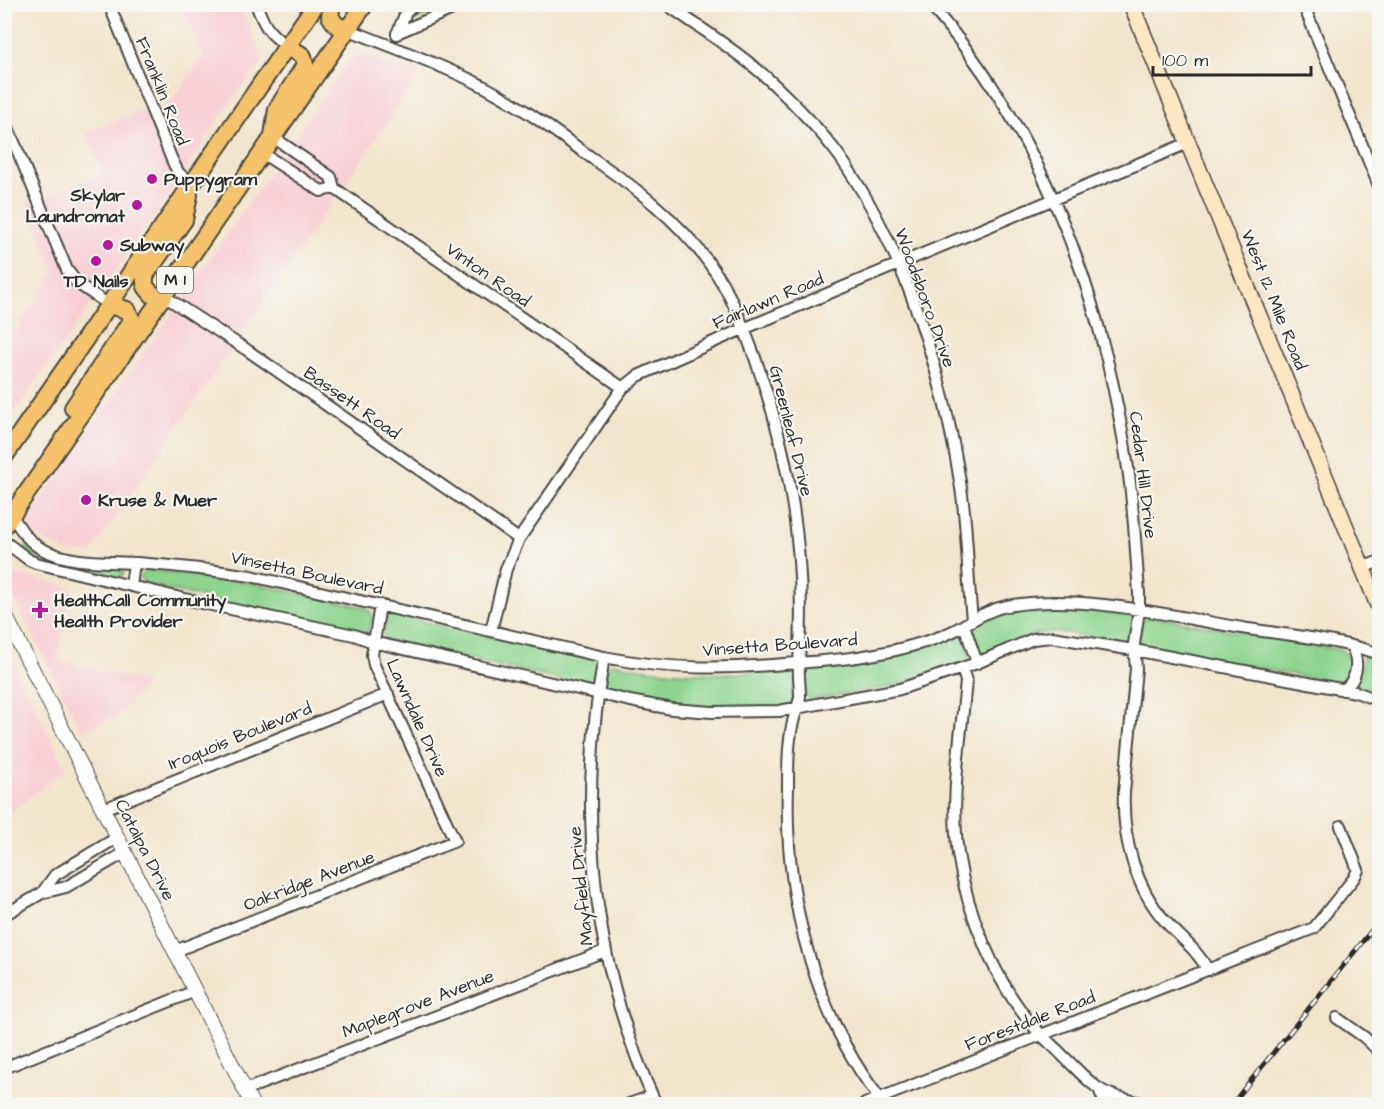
<svg xmlns="http://www.w3.org/2000/svg" width="1384" height="1109" font-family="'Architects Daughter',sans-serif">
	<style>
		.built { fill: #f7cfd5 }
		.green { fill: #8dd48f; stroke: #5c805d; stroke-width: 1.5 }
		.lines { fill: none; stroke-linecap: round; stroke-linejoin: round }
		.minor-casing { stroke: #494743; stroke-width: 14 }
		.tertiary-casing { stroke: #494743; stroke-width: 16 }
		.secondary-casing { stroke: #494743; stroke-width: 18 }
		.primary-casing { stroke: #494743; stroke-width: 20 }
		.minor { stroke: #fff; stroke-width: 10 }
		.tertiary { stroke: #fff; stroke-width: 14 }
		.secondary { stroke: #fbe7c3; stroke-width: 15 }
		.primary { stroke: #f4c26a; stroke-width: 16 }
		.rail-casing { stroke: #2b2b2b; stroke-width: 5 }
		.rail { stroke: #f6f6f2; stroke-width: 3; stroke-dasharray: 9; stroke-linecap: butt }
		.poi-dot { fill: #b5179e; stroke: #f6f6f2; stroke-width: 2 }
		.labels { text-anchor: middle; dominant-baseline: central; stroke-width: 4.5; stroke-linejoin: round; paint-order: stroke }
		.shield { fill: #f6f6f2; stroke: #686867; stroke-width: 1.5 }
		.shield-label { font-size: 16px; font-weight: bold; fill: #2b2b2b }
		.street-label { font-size: 18px; fill: #2b2b2b; stroke: #f6f6f2 }
		.poi-label { font-size: 18px; font-weight: bold; fill: #2b2b2b; stroke: #f6f6f2; text-anchor: start }
	</style>
	<rect width="100%" height="100%" fill="#f6f6f2"/>
	<filter id="ink" filterUnits="userSpaceOnUse"><feTurbulence type="fractalNoise" baseFrequency=".0167" numOctaves="2"/><feDisplacementMap in="SourceGraphic" scale="12" xChannelSelector="R" yChannelSelector="G"/><feConvolveMatrix kernelMatrix="1 2 1 2 8 2 1 2 1" color-interpolation-filters="sRGB"/></filter>
	<filter id="wash" filterUnits="userSpaceOnUse"><feTurbulence type="fractalNoise" baseFrequency=".008" numOctaves="4" result="noise"/><feDisplacementMap in="SourceGraphic" scale="24" xChannelSelector="R" yChannelSelector="G"/><feGaussianBlur stdDeviation="1.35" result="paint"/><feColorMatrix in="noise" values="0 0 0 0 0 0 0 0 0 0 0 0 0 0 0 0 0 1.4 0 .05"/><feComposite in="paint" operator="in"/></filter>
	<g filter="url(#wash)">
		<rect width="100%" height="100%" fill="#f2e5ce"/>
		<path class="built" d="M199,5h42l22,55 -32,41 -60,91 -166,233v-101l10,8 40,-60 -28,-69 76,-29 -16,-41 53,-22 27,-3 36,-52 -20,-45z
			M363,55l58,18 -330,480 -24,-1 -24,-12 -15,-12 -2,-6 325,-465z
			M7,572l65,16 -16,72 91,23 -28,32 -37,17 -77,-152z
			M5,647l61,122 -61,47h-1z"/>
		<path class="green" d="M426,5h29l-41,16 -2,-2 4,-8z
			M27,546c25,22 62,20 94,22l3,6 -5,4 -85,-21 -10,-8z
			M147,570l104,13 113,24 7,5 2,5 -4,14 -9,3 -215,-50 -4,-5v-4z
			M1026,608h40l66,7 2,4 -4,21 -6,4c-24,-4 -60,-15 -83,-11 -20,3 -38,14 -57,21l-6,-2c-2,-5 -7,-13 -7,-18 -2,-18 43,-24 55,-26z
			M389,614l204,45 6,5 -4,19 -5,4 -203,-47 -4,-6 1,-14z
			M1150,616l191,34 10,8 2,12c-6,9 -9,14 -20,12l-195,-36c2,-11 -1,-27 12,-30z
			M957,633l8,6 5,19 -3,5 -77,24 -81,13 -4,-4 -2,-25 3,-3 69,-8 47,-12z
			M1363,656l16,4v34l-11,-6 -12,-2 5,-12z
			M612,663c43,9 86,12 129,10 17,0 34,-4 51,-4l2,2c0,9 4,26 -2,32 -17,14 -165,-1 -185,-13l-3,-4 3,-19z"/>
	</g>
	<g filter="url(#ink)">
		<g class="lines">
			<g class="minor-casing">
				<path id="minor" d="M109,4l63,156 6,12 13,13
					M256,4c8,21 12,29 31,42
					M666,4c34,24 70,46 100,73 26,24 53,51 74,80 65,92 104,220 121,331 7,43 6,87 11,131
					M929,4c117,130 176,301 200,471 5,39 7,79 10,118v17l-5,34 2,25 -12,123c-2,46 11,95 41,129 15,16 32,29 43,49
					M1303,4l77,184
					M347,29c45,18 91,34 134,56 39,20 75,47 111,73 44,30 85,61 117,105 21,28 34,62 46,95 36,100 52,199 44,305 -1,11 1,22 1,33 -1,9 -5,17 -7,26 -5,20 -5,44 -5,66 -4,109 27,230 96,316
					M397,33l67,-29
					M397,34l9,-22 9,-8
					M4,118l63,152 10,13 32,22
					M273,137l58,40 3,11 289,200
					M262,153l59,38 13,-3
					M164,296l83,54 272,189
					M12,516c8,12 16,26 30,33 29,15 64,12 95,14 38,3 76,7 114,13l353,81c69,14 124,12 193,6 41,-3 82,-7 121,-19 15,-4 32,-10 46,-19 15,-9 31,-18 49,-20 72,-11 157,11 229,23 45,7 94,11 138,26
					M4,541l25,19 7,3 157,38 161,34 19,7 262,60 37,7 40,3 67,-1 121,-22 77,-26 56,-24 19,-2 82,13 222,42 24,9
					M1362,568l18,-7
					M131,586l3,-23
					M964,625l13,38
					M491,631l15,-62 13,-30 98,-143 6,-8 15,-12 91,-41 459,-192
					M604,657c-27,152 -13,306 52,447
					M962,668l4,13c-5,57 -16,115 -8,173 9,59 37,129 77,174 9,11 20,19 29,29 11,10 22,23 34,31 12,9 33,12 47,16
					M1343,690c15,-11 16,-27 9,-43
					M104,809l284,-115
					M42,893l13,-18 63,-38
					M4,915l38,-22 24,-6 60,-35
					M175,951l280,-110 -81,-176 -2,-10 8,-50
					M1337,1018l27,19 16,15
					M4,1068l191,-77
					M1099,1089l6,15
					M245,1090l360,-139
					M629,1104l23,-8
					M865,1104l449,-176 40,-50 4,-8 -17,-44"/>
			</g>
			<g class="tertiary-casing">
				<path id="tertiary" d="M4,613l248,491"/>
			</g>
			<g class="secondary-casing">
				<path id="secondary" d="M1131,4l249,606"/>
			</g>
			<g class="primary-casing">
				<path id="primary" d="M332,4l-2,12 6,9 11,4
					M273,136l4,-27 28,-44 -2,-9 -16,-10
					M164,296l-11,-1c-7,-7 -10,-10 -7,-21l38,-54 5,-25
					M73,408l56,-84 2,-6 -4,-8 -18,-5
					M4,457l312,-453
					M4,526l361,-522"/>
			</g>
			<use href="#minor" class="minor"/>
			<use href="#tertiary" class="tertiary"/>
			<use href="#secondary" class="secondary"/>
			<use href="#primary" class="primary"/>
			<g class="rail-casing">
				<path id="rail" d="M1232,1104l148,-184"/>
			</g>
			<use href="#rail" class="rail"/>
		</g>
	</g>
	<g class="poi-dot">
		<circle cx="152" cy="179" r="6"/>
		<circle cx="137" cy="205" r="6"/>
		<circle cx="108" cy="245" r="6"/>
		<circle cx="96" cy="261" r="6"/>
		<circle cx="86" cy="500" r="6"/>
		<path d="M37 601h6v6h6v6h-6v6h-6v-6h-6v-6h6z"/>
	</g>
	<g class="labels">
		<rect class="shield" x="157" y="267" width="36" height="26" rx="4.5"/>
		<g class="shield-label">
			<text x="175" y="280">M 1</text>
		</g>
		<g class="street-label">
			<text transform="translate(162 91) rotate(68)">Franklin Road</text>
			<text transform="translate(488 275) rotate(35)">Vinton Road</text>
			<text transform="translate(925 298) rotate(70)">Woodsboro Drive</text>
			<text transform="translate(1274 300) rotate(68)">West 12 Mile Road</text>
			<text transform="translate(768 301) rotate(-23)">Fairlawn Road</text>
			<text transform="translate(352 403) rotate(35)">Bassett Road</text>
			<text transform="translate(791 431) rotate(76)">Greenleaf Drive</text>
			<text transform="translate(1143 475) rotate(83)">Cedar Hill Drive</text>
			<text transform="translate(307 573) rotate(12)">Vinsetta Boulevard</text>
			<text transform="translate(780 645) rotate(-4)">Vinsetta Boulevard</text>
			<text transform="translate(417 718) rotate(66)">Lawndale Drive</text>
			<text transform="translate(240 736) rotate(-22)">Iroquois Boulevard</text>
			<text transform="translate(145 850) rotate(63)">Catalpa Drive</text>
			<text transform="translate(309 881) rotate(-21)">Oakridge Avenue</text>
			<text transform="translate(581 886) rotate(-96)">Mayfield Drive</text>
			<text transform="translate(418 1004) rotate(-21)">Maplegrove Avenue</text>
			<text transform="translate(1030 1021) rotate(-21)">Forestdale Road</text>
		</g>
		<g class="poi-label">
			<text x="164" y="179">Puppygram</text>
			<text x="125" y="195" text-anchor="end">Skylar<tspan x="125" dy="21">Laundromat</tspan></text>
			<text x="120" y="245">Subway</text>
			<text x="96" y="281" text-anchor="middle">TD Nails</text>
			<text x="98" y="500">Kruse &amp; Muer</text>
			<text x="54" y="600">HealthCall Community<tspan x="54" dy="21">Health Provider</tspan></text>
		</g>
	</g>
	<rect width="1384" height="1109" fill="none" stroke="#f6f6f2" stroke-width="24"/>
	<path d="M1153 66v9h158v-9" fill="none" stroke="#2b2b2b" stroke-width="3"/>
	<text x="1162" y="66" font-size="18" fill="#2b2b2b" stroke="#f6f6f2" stroke-width="4.5" paint-order="stroke">100 m</text>
</svg>
